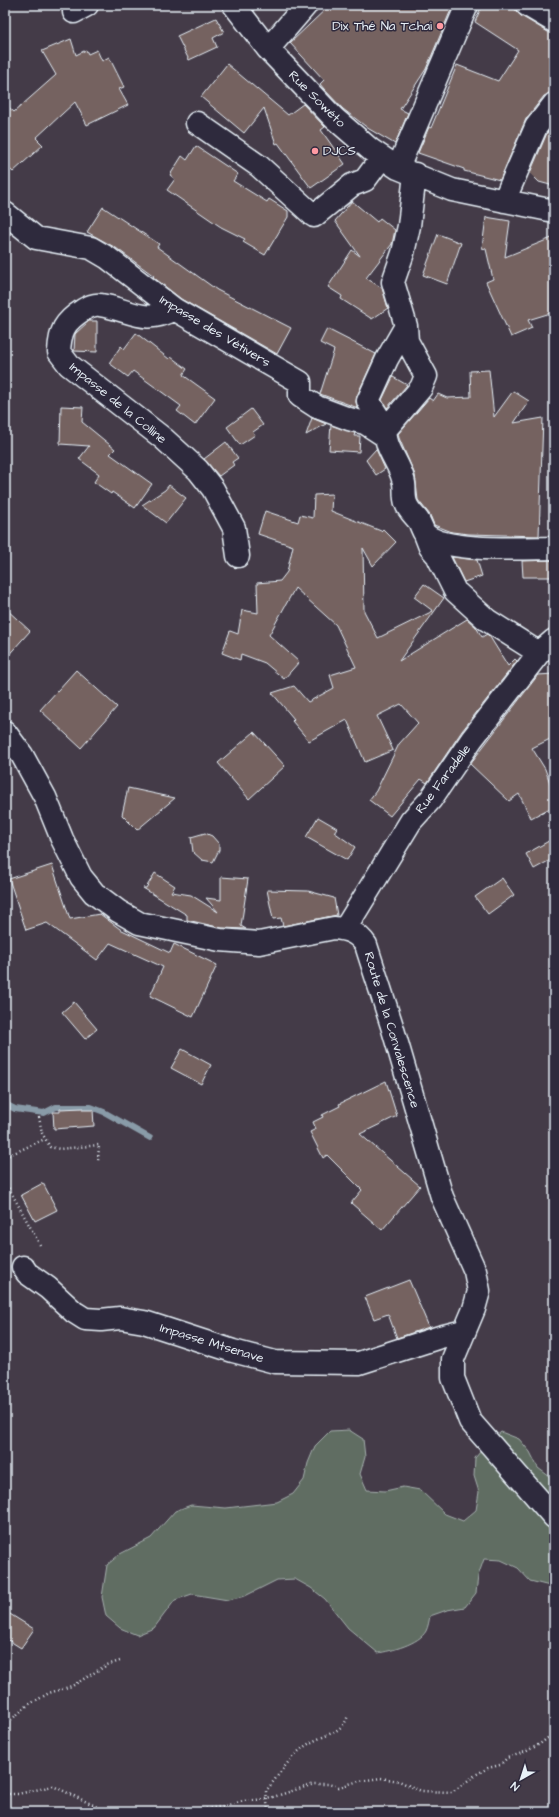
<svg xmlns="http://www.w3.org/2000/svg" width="559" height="1817" font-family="'Architects Daughter',sans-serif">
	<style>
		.green { fill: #616d62; stroke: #a4afad }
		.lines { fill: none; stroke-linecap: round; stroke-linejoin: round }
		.stream { stroke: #899ba8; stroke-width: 6 }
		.building { fill: #746261; stroke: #e8f1f8 }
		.minor-casing { stroke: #e8f1f8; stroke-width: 25 }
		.path { stroke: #e8f1f8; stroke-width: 2.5; stroke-dasharray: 1 3; stroke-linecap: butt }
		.minor { stroke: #2f2a3d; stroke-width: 22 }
		.poi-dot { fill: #ff9aa2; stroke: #2f2a3d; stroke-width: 1.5 }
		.labels { text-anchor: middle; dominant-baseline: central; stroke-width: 3; stroke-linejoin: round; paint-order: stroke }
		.poi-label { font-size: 13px; fill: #e8f1f8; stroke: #2f2a3d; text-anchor: end }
		.street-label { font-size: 13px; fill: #e8f1f8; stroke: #2f2a3d }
	</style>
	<rect width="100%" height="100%" fill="#443b48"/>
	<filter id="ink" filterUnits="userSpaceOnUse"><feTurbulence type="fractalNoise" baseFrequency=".025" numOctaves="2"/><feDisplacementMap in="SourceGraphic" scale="8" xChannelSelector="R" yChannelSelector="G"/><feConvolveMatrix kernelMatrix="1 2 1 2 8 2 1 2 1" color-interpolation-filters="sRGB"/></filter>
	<g filter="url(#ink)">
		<path class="green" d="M349,1430l14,9 2,18 -5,17 7,16 18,1 18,-4 17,3 25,24 18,7 13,-11 3,-18 -5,-16 1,-18 12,-14 14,-12 18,7 11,13 8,16 16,12v107l-24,-6 -12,-13 -17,-8 -17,-1 -6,17 -2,17 -11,14 -18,3 -17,6c-1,5 -2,11 -4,15 -7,13 -35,20 -48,22l-30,-25 -23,-29 -14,-11 -16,-9 -18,1 -32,16 -17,4 -36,-6 -17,6 -21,28 -17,7 -17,-7 -14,-12 -4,-19 5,-32 13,-11 31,-16 24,-27 16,-6 35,3 51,-6 16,-8 11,-14 4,-17 7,-17 15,-15z"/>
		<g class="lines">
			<path class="stream" d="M5,1104l10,5 29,4 12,-6h35l13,5 46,26"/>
		</g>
		<path class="building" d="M330,5h123l-27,64 -26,40 8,4 -13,31 -26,-15 -26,-20 -19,-20 -4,-5 4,-4 -34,-37z
			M482,5h33l1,6 5,5 27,16 6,1v59l-10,4 -18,23 -26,61 -36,-9v-2l-46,-16 11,-26 2,1 26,-63 41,16 20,-31 -43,-28z
			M216,18l8,14 -11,6 4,9 -28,13 -12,-24z
			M71,39l5,16 10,-5 2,4 9,-4 5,11 7,-4 15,30 -5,2 9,16 -41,20 -12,-23 -39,36 7,7 -30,27 -8,-7v-61l9,8 42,-37 -14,-24z
			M227,64l61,51 15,-11 22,23 -4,3 24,34 -34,24 -33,-45 -2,1 -12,-36 -20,25 -43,-36z
			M554,124v62l-15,-4 -9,-9 17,-40z
			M196,146l42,28 -5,7 34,21 2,-3 19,12v6l-23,38 -22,-13 2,-3 -24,-12 -54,-37 8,-11 -5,-4 12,-19 5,4z
			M352,201l25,21 3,-4 15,12 -3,14 -26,34 16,10 6,20 -16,11 -31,-20 1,-3 -14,-9 24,-37 8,6 -25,-35z
			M103,207l56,37 -2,3 60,43 74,38 -14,26 -96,-55 -28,-22 1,-1 -38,-28 -29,-16z
			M486,217l24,4 -5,36 49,-20v75l-26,8 4,8 -21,9 -25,-55 7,-3 -7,-30 -4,-1z
			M438,234l23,9 -14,41 -24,-9z
			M89,321h8v31l-23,-1 1,-17z
			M327,329l49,25 -19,42 -1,6 2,6 -38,-14 14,-44 -14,-7z
			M136,333l33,26 2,-2 16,12 -4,6 32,23 -20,27 -18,-14 4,-5 -48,-35 -5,6 -19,-14 12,-17 3,3z
			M489,370l5,47 19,-26 16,10 -15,22 29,-5 -4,118 -70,-2 -17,-2 -18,-7 -4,-10 -12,-15 -3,-25 -16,-37 -1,-4 31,-36 4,3 5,-7 9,4 24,-1 -1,-26z
			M393,377l14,8 -20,23 -5,-8z
			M61,406l22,1 -1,15 33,27 -5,5 42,30 -17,24 -23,-16 -1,2 -17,-12 5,-8 -20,-15 10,-13 -29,-2z
			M251,409l12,16 -10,7 2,3 -15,10 -13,-18z
			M312,418l14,6 -20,11z
			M331,425l24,8 -1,3h6l-1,16 -30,-2z
			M226,442l12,16 -6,4 2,3 -15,11 -15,-17z
			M376,449l9,20 -9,6 -10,-15z
			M169,485l17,13 -20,25 -24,-18 23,-15z
			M332,494l-1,17 50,20 2,-2 13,13 -23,24 -10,-18 1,63 14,27 55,-27 -19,-14 10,-13 20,14 -45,63 68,-42 9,8 6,10 5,-3 3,3 18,29 7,-7 2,2 -55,70 -35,52 -6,-4 -31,37 -21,-16 7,-9 23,-47 19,-21 -17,-19 -24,12 16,34 -28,12 -18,-42 -38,21 -17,-20 2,-2 -22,-26 22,-7 14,16 26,-14 -4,-13 26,-8 -20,-42 -41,-37 -26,47 30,27 -15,17 -19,-16 -24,-9 -1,6 -18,-7 8,-22 8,3 4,-24 16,3 -1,-30 23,-2 7,-9 6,-26 -35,-12 7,-23 33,11 2,-7 13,3 1,-23z
			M452,557l25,3 5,16 -18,6z
			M554,560v17h-31l-1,-16z
			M5,608l25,23 -25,28z
			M76,670l41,37 -36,41 -41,-38z
			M554,674v63l-22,11 13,21 9,25v12l-23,12 -12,-24 -10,7 -39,-37 68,-89z
			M254,732l31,34 -36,33 -31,-36z
			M128,788l47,10 -38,32 -15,-15z
			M318,817l19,11 -3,4 21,15 -8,13 -41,-23z
			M205,833l7,3 7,8v6l-6,12 -11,-2 -9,-8 -2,-15z
			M554,838v20l-20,11 -8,-15z
			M52,865l18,54 30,-5 20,15 50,24 4,-9 43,21 -24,52 -43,-21 13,-29 -53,-24 -13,17 -50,-37 -21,7 -17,-51z
			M155,873l20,13 -4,6 20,3 27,17 -12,-14 15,2v-23l27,2 -7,47 5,3 -24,-1 -35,-8v-5l-44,-27h3z
			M502,878l12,17 -26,19 -13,-17z
			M267,890l41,1 26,7 3,17 -54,11 -2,-8 -8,1z
			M74,1002l23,27 -12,10 -23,-27z
			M182,1049l29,16 -10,19 -30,-16z
			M386,1081l11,35 -37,18 60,52 -38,44 -31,-27 11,-13 -35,-35 -4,3 -13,-26 6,-3 -3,-7 10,-5 -1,-2 18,-9 -1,-2z
			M83,1108v2h10l1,16 -40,3 -1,-17h7v-3z
			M43,1183l14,27 -22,11 -14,-26z
			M409,1280l20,47 -32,11 -9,-24 -14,5 -9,-22z
			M5,1611l29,18 -13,19 -16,-10z"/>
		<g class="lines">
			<g class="minor-casing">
				<path id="minor" d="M234,5l34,44 66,69 37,32 27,18 54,22 102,21
					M527,5l27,16
					M74,12l13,-7
					M268,49l38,-44
					M197,123l62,43 55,50 38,-31 13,-5 17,-23
					M398,168l69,-163
					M415,174l-6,52 -6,27 -10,29 13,44 1,15 19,35 -5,12 -35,41c-3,17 13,33 17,50 3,8 0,16 3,24 2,7 8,12 12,17 3,4 4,10 7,14 20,19 101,14 129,14
					M504,201l32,-74 18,-23
					M5,213l31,25 55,10 17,10 66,51 126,73v14l17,11 32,12 16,4 20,13
					M174,309c-29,17 -45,0 -74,-4 -6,-1 -12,2 -17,5 -19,12 -23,21 -24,42l10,13 95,74 34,31 15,19 21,39 4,28
					M386,429l-18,-28 19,-42 19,-33
					M425,534l5,13 7,8 18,36 32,29 52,33
					M5,732l17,23 23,42 17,42 19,38 13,16 24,18 21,12 81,17 39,3 75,-15c14,1 24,5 32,17l26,81 50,171 33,74 4,20 -5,18 -21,50v19l17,43 84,96
					M345,929l66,-108 20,-22 41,-60 67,-86 15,-13
					M23,1267l4,6 21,15 26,24 11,7 16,1 19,-2 24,4 89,29 42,11 84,1 81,-26 24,-6"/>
			</g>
			<path class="path" d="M39,1117l3,16 8,14 10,2 39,-4 -1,17
				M5,1157l40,-18
				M5,1181l35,64
				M5,1725l23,-20 21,-12 23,-7 35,-21 13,-4
				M5,1794h13l35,-8 55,26
				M174,1812l47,-5 22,-6 24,-2 47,-15h14l11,3 20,-6 22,-3 18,3 22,10 31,1 25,-18 11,-6 12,-3 7,-7 18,-6 15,-8 14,-11
				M268,1812l-2,-21c13,-16 26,-38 44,-48 13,-8 34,-10 38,-28"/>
			<use href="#minor" class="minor"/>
		</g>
	</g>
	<g class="poi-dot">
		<circle cx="440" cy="26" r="4"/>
		<circle cx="315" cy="151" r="4"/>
	</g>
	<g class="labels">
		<g class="poi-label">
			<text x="432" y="26">Dix Thé Na Tchai</text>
			<text x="323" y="151" text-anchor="start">DJCS</text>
		</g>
		<g class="street-label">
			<text transform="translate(317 99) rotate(45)">Rue Sowéto</text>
			<text transform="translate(215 331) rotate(31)">Impasse des Vétivers</text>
			<text transform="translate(118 403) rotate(39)">Impasse de la Colline</text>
			<text transform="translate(443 779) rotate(-53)">Rue Faradelle</text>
			<text transform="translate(392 1030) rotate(73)">Route de la Convalescence</text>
			<text transform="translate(212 1343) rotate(17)">Impasse Mtsenave</text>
		</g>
	</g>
	<rect width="559" height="1817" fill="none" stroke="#2f2a3d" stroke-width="20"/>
	<rect x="10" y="10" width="539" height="1797" fill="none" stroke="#e8f1f8" stroke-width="1.5" filter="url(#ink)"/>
	<g transform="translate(521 1779) rotate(219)" stroke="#2f2a3d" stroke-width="3" paint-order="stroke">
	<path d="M0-3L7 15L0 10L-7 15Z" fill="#e8f1f8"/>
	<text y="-6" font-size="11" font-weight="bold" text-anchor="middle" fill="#e8f1f8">N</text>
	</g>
</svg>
